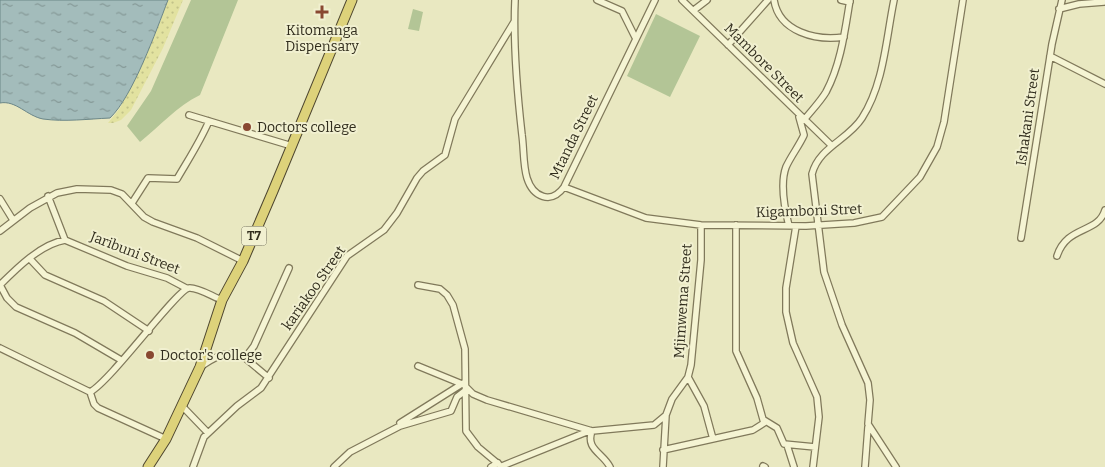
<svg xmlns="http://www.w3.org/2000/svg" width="1105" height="467" font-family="Bitter,serif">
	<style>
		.sand { fill: url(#sand-dots) }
		.park { fill: #b3c596 }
		.water { fill: url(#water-ripples); stroke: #6c8788 }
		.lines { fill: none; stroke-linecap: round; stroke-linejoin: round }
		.minor-casing { stroke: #80795b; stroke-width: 8 }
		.trunk-casing { stroke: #4e462f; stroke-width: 11 }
		.minor { stroke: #f5f4d3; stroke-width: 5.5 }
		.trunk { stroke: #ddd27a; stroke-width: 9 }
		.poi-dot { fill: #894831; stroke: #f1f0d0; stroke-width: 2 }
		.labels { text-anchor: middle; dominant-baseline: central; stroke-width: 4; stroke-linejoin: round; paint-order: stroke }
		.shield { fill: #f1f0d0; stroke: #6b6853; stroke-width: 1 }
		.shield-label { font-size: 12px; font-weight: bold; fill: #312d1d }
		.poi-label { font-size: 14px; fill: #312d1d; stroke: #f1f0d0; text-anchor: start }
		.street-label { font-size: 14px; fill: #312d1d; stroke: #f1f0d0 }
	</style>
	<defs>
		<pattern id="sand-dots" width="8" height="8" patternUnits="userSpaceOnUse" patternTransform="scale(1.25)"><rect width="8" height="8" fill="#e2e2a0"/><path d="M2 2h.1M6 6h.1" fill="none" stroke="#c2c289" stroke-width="1.8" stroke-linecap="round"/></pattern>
		<pattern id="water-ripples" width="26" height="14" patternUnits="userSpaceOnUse" patternTransform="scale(1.25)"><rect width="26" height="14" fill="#a3bcbb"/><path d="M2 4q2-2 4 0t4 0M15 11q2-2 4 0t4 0" fill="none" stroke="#859997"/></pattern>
	</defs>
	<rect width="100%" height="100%" fill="#e9e8c1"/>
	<path class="sand" d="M168,0h15l-20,48 -32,62 -10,10 -8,3h-5l12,-15 36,-76z"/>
	<path class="park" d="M191,0h47l-38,95c-23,11 -40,31 -60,47l-13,-16 24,-35z
		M413,9l10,3 -4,19 -11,-2z
		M656,14l44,22 -30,61 -43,-21z"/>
	<path class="water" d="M0,0h168c-12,31 -35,96 -58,118 -22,1 -45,4 -67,1 -16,-3 -27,-19 -43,-16z"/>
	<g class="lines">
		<g class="minor-casing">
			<path id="minor" d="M515,0c-2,45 2,91 7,135 2,14 1,30 5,43 6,19 24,27 37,9l91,-187
				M597,0l25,11 13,26
				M682,0l148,144
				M774,0c5,32 42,41 70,37
				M841,0l9,2
				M894,0c-8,39 -10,84 -32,118 -14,22 -43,29 -50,56l12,98 18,53 26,58 2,17 -2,24 28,43
				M1059,9l20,-5 25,-2
				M694,10l13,-10
				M728,45l40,-45
				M1050,56l55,28
				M189,115l103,31
				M804,120c7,-9 16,-18 22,-28 15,-28 19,-62 24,-92
				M564,187l82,31 55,7 105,1 48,-3 28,-6 38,-40 17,-30 7,-25 19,-122
				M48,196l17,44
				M0,199l13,21
				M132,203l16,-25 29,1c11,-19 23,-37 32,-58
				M789,226c-4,-16 -9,-43 -3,-59 5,-11 13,-21 18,-32l-5,-18
				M796,226l-10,62v24l7,31 24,54 2,20 -6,50
				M0,231l30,-23 27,-15 20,-4 34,1 11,4 22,23 9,5 44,16 46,23
				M1021,238l31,-194 10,-44
				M1057,256c10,-31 41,-22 48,-46
				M30,259l15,16 59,26 45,30
				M0,285c17,-17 41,-41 65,-45l62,26 40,12 19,10
				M0,285l7,13 9,9 59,26 46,27
				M418,285l22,4 7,6 6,10 12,44 1,82 12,16 24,20
				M0,348l90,44
				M245,358l24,20
				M418,366l44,18
				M200,367c19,-12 23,-17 45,-9l9,-12 35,-78
				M688,377l16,29 9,33
				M465,386l8,8 14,6 105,31 62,-6 12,-10 6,-16 16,-22 3,-12 10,-105v-35
				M90,392c22,-12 87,-103 99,-104 9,-1 24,9 33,12
				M90,392l4,12 4,4 68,31
				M182,406l26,27
				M764,420l13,8 7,16 31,3
				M400,423l65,-41
				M592,431c-7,18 11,22 18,36
				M787,445l7,22
				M663,450l90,-20 11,-7 -7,-25 -21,-47v-126
				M502,466l87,-35
				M763,466l2,1
				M193,467l11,-30 33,-31 24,-18 86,-132 37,-26 13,-17 20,-35 6,-7 22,-16 10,-36 59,-97
				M334,467l16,-15 50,-26 51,-15 6,-14 9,-7
				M491,467l7,-4
				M663,467l3,-52
				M865,467l3,-40"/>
		</g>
		<g class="trunk-casing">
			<path id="trunk" d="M148,467l18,-28 34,-72 22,-67 21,-39 30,-70 79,-191"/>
		</g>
		<use href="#minor" class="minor"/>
		<use href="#trunk" class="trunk"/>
	</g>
	<g class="poi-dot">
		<path d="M319.5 4.5h5v5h5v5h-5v5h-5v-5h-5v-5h5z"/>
		<circle cx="247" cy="127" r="5"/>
		<circle cx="150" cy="355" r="5"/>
	</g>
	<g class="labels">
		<rect class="shield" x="241.5" y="226.5" width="25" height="19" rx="4"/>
		<g class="shield-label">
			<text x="254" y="236">T7</text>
		</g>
		<g class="poi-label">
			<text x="322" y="30" text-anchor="middle">Kitomanga<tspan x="322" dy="16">Dispensary</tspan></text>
			<text x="257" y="127">Doctors college</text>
			<text x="160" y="355">Doctor's college</text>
		</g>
		<g class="street-label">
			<text transform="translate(764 63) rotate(45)">Mambore Street</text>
			<text transform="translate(1028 117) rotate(-82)">Ishakani Street</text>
			<text transform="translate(574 137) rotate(-64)">Mtanda Street</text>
			<text transform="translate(809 211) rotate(-2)">Kigamboni Stret</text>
			<text transform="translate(135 253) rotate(21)">Jaribuni Street</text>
			<text transform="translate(314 288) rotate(-55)">kariakoo Street</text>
			<text transform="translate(683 301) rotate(-86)">Mjimwema Street</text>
		</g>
	</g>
</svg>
